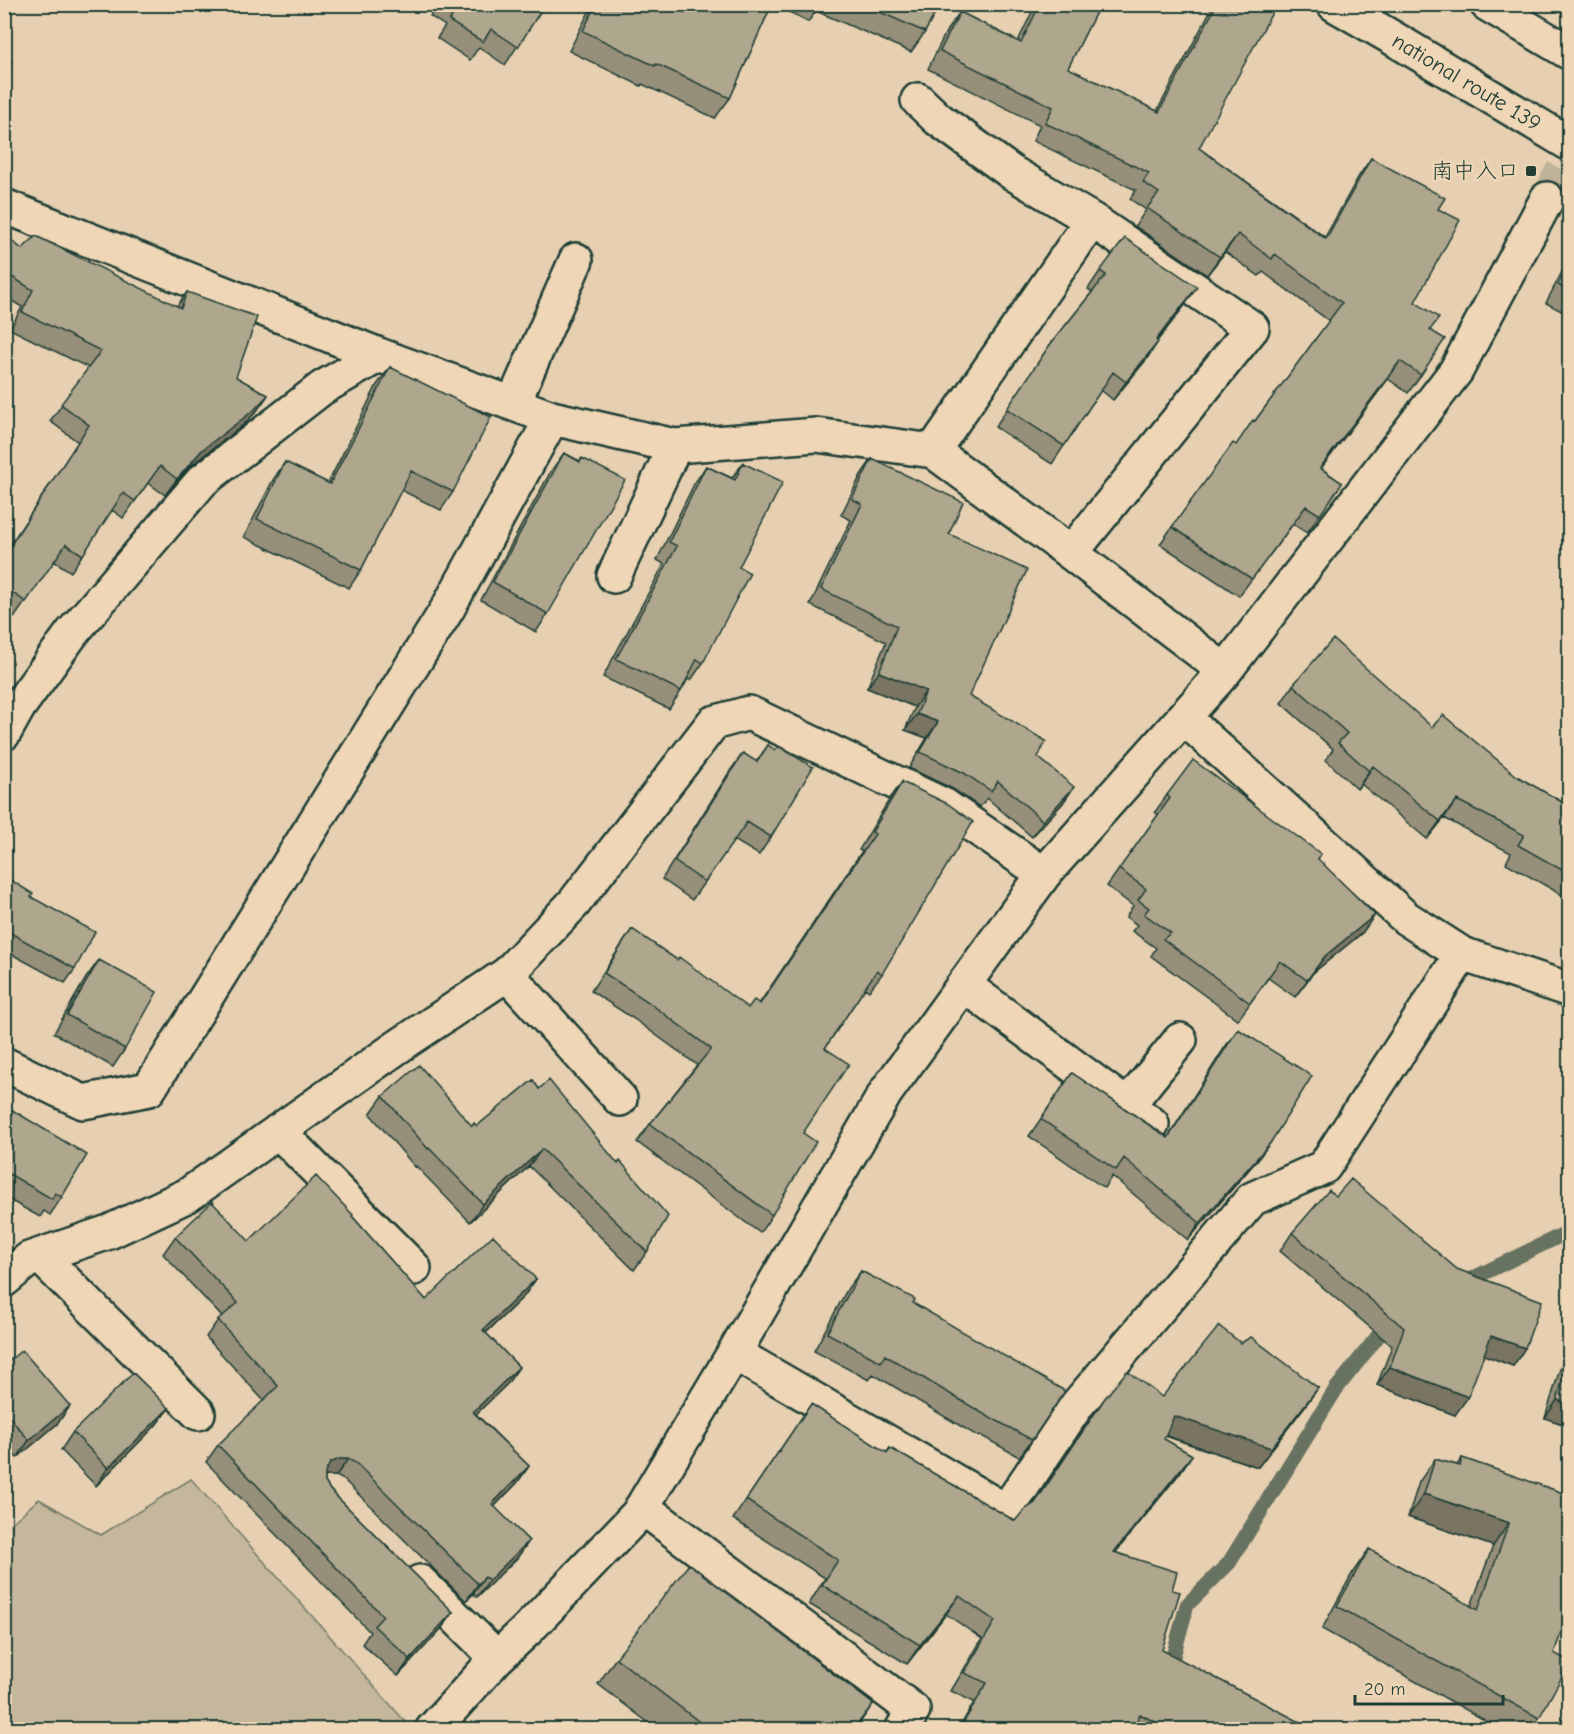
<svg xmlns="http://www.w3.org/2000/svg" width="1574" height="1734" font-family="'Comic Neue','Klee One',sans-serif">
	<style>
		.green { fill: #c5b79c; stroke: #727a68; stroke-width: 1.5 }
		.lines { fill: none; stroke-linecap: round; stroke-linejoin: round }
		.stream { stroke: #687261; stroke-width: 15 }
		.street-tunnel { stroke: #beb398; stroke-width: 33; stroke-dasharray: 33 16; stroke-linecap: butt }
		.street-casing { stroke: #1f3d34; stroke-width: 38 }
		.highway-casing { stroke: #1f3d34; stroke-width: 38 }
		.street { stroke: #eed6b6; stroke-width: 33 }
		.highway { stroke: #eed6b6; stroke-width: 33 }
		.wall { fill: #968f7a; stroke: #1f3d34; stroke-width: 1.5 }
		.shaded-wall { fill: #7a7463; stroke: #1f3d34; stroke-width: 1.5 }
		.building { fill: #afa68e; stroke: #1f3d34; stroke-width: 1.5 }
		.poi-dot { fill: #1f3d34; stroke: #eed6b6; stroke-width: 2 }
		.labels { text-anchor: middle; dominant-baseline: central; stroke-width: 5; stroke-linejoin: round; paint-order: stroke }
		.street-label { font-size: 22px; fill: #1f3d34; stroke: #eed6b6 }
		.poi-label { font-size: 22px; fill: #1f3d34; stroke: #eed6b6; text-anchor: end }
	</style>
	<rect width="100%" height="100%" fill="#e6d0b1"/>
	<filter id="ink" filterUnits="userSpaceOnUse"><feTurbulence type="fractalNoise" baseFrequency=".0167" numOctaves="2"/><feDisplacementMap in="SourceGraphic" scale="12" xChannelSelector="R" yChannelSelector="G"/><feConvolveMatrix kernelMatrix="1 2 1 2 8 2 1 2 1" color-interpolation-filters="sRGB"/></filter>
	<g filter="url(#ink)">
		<path class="green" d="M191,1479l219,248 -3,2h-402v-200l34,-30 62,36z"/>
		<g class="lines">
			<path class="stream" d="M1459,1285l111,-54
				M1168,1675l19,-70 42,-42 107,-174 54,-68"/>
			<path class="street-tunnel" d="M1547,199l23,-43"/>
			<g class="street-casing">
				<path id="street" d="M918,100l20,19 73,53 81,48 160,108 -181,225
					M4,206l375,149 173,63 123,28 141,-11 117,16 138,102 154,118
					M513,404l63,-144
					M933,451l159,-231
					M614,576l61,-130
					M1183,717l223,201 56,36 108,36
					M4,733l15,-27 53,-73 130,-152 120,-93 57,-33
					M507,974l113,125
					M964,985l188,139
					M4,1064l79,38 66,-13 299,-481 104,-190
					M1127,1106l53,-66
					M278,1131l136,137
					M40,1256l158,157
					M4,1280l25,-21 80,-27 79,-37 208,-147 111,-74 67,-71 139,-180 36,-10 196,93 99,68
					M734,1353l272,158 71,-106 175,-206 72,-32 138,-213
					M642,1507l271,203 -11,20
					M420,1582l77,76
					M432,1730l65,-72 29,-27 112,-117 96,-161 152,-261 158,-218 181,-203 231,-300 91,-172"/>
			</g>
			<g class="highway-casing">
				<g id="highway">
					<path id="s1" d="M1334,4l57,33 179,107"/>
					<path d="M1487,4l83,49"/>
				</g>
			</g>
			<use href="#street" class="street"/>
			<use href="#highway" class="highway"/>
		</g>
		<path class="wall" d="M438,4h107l-40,61 -26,-18 -9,13 -33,-22 8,-12 -15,-10z
			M593,4h179l-42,94 -15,20 -73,-34 -1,2 -72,-35z
			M774,4h166l-15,28 -14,20 -95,-41 -8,11z
			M1036,4h64l-32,64 89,43 57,-107h48l-63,144 126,89 34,-61 12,-18 67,51 -23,93 15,28 -9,45 -13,18 -20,-14 -67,89 21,15 -35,50 -14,-9 -54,72 -79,-52 12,-17 83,-106 74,-100 -66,-49 -4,4 -34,-24 -18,23 -72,-49 11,-16 -16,-11 6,-9 -103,-49 7,-16 -112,-56 19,-39 13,-18 58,29z
			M4,235l18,14 155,57 10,-14 49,85 32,18 -12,17 -14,14 -52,40 -25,29 -17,-12 -25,35 -11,-8 -41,62 -17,-11 -40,57 -10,-6v-58l74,-112 -28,-21 39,-53 -79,-39 12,-22 -18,-11z
			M1569,260v55l-23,-12 18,-35z
			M1100,271l85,34 -28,36 -11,19 -33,40 -12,-10 -49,74 -57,-37 54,-81 43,-54 -4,-3z
			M390,367l63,125 -12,18 -40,-20 -40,80 -12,18 -105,-51 29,-57 12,-18 43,21 49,-98z
			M564,453l16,8 2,-3 -34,156 -12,18 -55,-32 70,-129z
			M872,459l77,75 20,162 69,61 25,46 -31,34 -45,-39 -7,9 -27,-18 -44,-21 18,-30 -22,-8 10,-23 -48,-19 19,-46 -76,-37 41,-85 -10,-5 20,-40z
			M743,463l-4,104 -36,96 -12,17 -3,-1 -7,12 -12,18 -66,-32 61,-113 -7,-4 37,-76 12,-18 26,12z
			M1293,685l139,42 86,50 51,29v93l-63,-36 5,-10 -67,-35 -17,21 -66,-55 -4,5 -31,-29 7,-11 -52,-46z
			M768,745l3,92 -12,18 -25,-15 -42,60 -30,-21 68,-108 13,-18 13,9z
			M902,782l-20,192 -13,17 -4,-3 -40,60 -22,85 -31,82 -12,18 -123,-91 13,-18 47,-59 -63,-46 -43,-28 41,-62 116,79 11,-4 103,-153 -3,-1 30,-50z
			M1167,795l151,64 45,73 -50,41 -18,24 -27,-19 -30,42 -87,-64 5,-8 -24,-17 5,-6 -11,-8 7,-11 -26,-20 51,-71 -3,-3z
			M4,876l27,21 44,72 -10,14 -61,-33z
			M99,960l26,89 -12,18 -59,-34 32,-55z
			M1238,1029l20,130 -70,81 -76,-64 -8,12 -75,-52 43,-63 96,64 57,-90z
			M533,1080l114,172 -13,18 -105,-104 -59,56 -54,-56 -1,1 -45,-53 13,-18 89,30h5z
			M4,1105l58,92 -12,18 -6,-4 -4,6 -36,-20z
			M1336,1196l189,152 -12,18 -29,-11 -29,60 -78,-30 15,-39 -112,-95 12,-18z
			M352,1216l74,84 110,-21 -12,17 -38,37 33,34 -12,17 -31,30 53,52 -12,17 -23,24 35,34 -12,17 -40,39 -4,-3 -7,7 -122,-121 -8,-4h-9l-2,1v5l5,8 123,122 -12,17 -43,47 -36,-32 8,-12 -164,-170 12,-17 46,-44 -58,-64 12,-17 4,-3 -59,-63 12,-17 74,4z
			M861,1271l52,32 119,137 -13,17 -39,-22 -1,2 -106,-63 -4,6 -55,-29 34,-63z
			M1241,1343l77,45 -13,18 -47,61 -93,-31 -1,3 28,16 -13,19 -63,78 56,38 -10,60 153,80h-357l16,-28 -23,-11 31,-52 -36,-25 -39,50 -98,-60 16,-26 -92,-59 78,-115 75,49 4,-5 125,73 19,-17 71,-106 57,-1z
			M1569,1344v82l-24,-8 21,-69z
			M4,1365l66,41 -13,18 -40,34 -13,-15z
			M169,1408l-13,17 -60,61 -35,-36 12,-18z
			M1462,1458l107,37 -15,158 -15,65 -8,12h-29l-180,-101 31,-57 16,-23 102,57 22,-60 -85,-29 11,-35 16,-23 22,6z
			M616,1658l239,72h-197l-60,-46z"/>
		<path class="shaded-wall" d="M1238,234l-13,18 -18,23 13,-18z
			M1197,287l-12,18 -41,53 12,-18z
			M1158,342l-12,18 -33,40 13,-18z
			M1400,361l-12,18 -80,107 12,-18z
			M268,395l-12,17 -14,14 -52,40 -25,29 12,-16 25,-29z
			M879,672l47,19 -11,16 -48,-19z
			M917,714l21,8 -11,16 -22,-8z
			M1373,766l-12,18 -4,5 12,-18z
			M1074,787l-11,16 -31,34 11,-16z
			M1457,800l-13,18 -17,21 13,-18z
			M1375,915l-12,17 -50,41 -18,24 30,-41z
			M1271,1142l-13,17 -70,81 12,-17z
			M542,1149l-13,17 -59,56 13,-18z
			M536,1279l-12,17 -53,51 12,-17z
			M1491,1336l34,12 -12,18 -34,-13z
			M519,1367l-12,17 -46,45 12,-17z
			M1390,1367l78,30 -13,18 -78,-30z
			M1318,1388l-13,18 -47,61 -97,-33 13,-18z
			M1557,1400l12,4v22l-24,-8z
			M70,1406l-13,18 -40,34 12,-18z
			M169,1408l-13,17 -60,61 12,-18z
			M1192,1455l-13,19 -78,96 13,-18z
			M339,1459h9l-12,17h-9l-9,4 12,-17z
			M529,1466l-12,17 -37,38 12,-17z
			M1424,1494l85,29 -16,23 -85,-29z
			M529,1541l-12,17 -40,39 12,-17z
			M485,1577l-12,17 -7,7 12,-17z
			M959,1596l-13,18 -39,50 13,-19z
			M453,1612l-12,17 -43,47 12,-17z
			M873,1704l-18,26h-2z"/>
		<path class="building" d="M452,4h93l-27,43 -27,-18 -8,13 -34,-21 8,-13z
			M596,4h176l-42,94 -74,-34 -1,2 -72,-35z
			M862,4h78l-15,28z
			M1040,4h60l-32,64 91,44 58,-108h45l11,7 -74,137 127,91 45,-81 74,40 -7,11 22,11 -45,82 24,16 -9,12 15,9 -24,36 -21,-14 -80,107 22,15 -22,32 -14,-9 -54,73 -80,-52 61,-84 3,2 17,-25 2,1 87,-118 -67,-49 -3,5 -34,-25 -18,23 -73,-49 12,-15 -16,-11 6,-9 -104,-50 8,-16 -113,-56 20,-39 61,31z
			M4,55l8,7 -8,9z
			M4,235l18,14 14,-13 145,72 6,-16 70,25 -21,60 32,18 -14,15 -52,40 -25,29 -17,-13 -25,35 -12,-8 -40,62 -17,-11 -40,58 -22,-15v-32l85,-130 -28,-21 40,-53 -79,-39 11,-22 -29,-18z
			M1125,238l72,49 -41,53 2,2 -32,40 -13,-10 -49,74 -57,-37 42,-63 57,-71 -6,-4z
			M1569,263v28l-11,-6z
			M390,367l101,50 -38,75 -42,-21 -50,99 -104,-51 28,-57 45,22z
			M564,453l16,9 2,-4 43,22 -77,134 -55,-32z
			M872,459l91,43 -14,32 78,36 -58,126 77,45 -8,16 36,30 -31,34 -45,-40 -7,10 -27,-18 -44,-21 18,-30 -21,-8 9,-23 -47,-19 18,-46 -76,-37 41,-85 -10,-5z
			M743,463l40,19 -44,85 11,6 -47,90 -6,-4 -16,32 -65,-32 61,-113 -8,-4 37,-76 29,14z
			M1333,639l99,88 11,-12 75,62 51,29v68l-51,-29 6,-10 -67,-35 -17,21 -67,-55 -4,5 -31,-28 9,-10 -54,-48z
			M768,745l7,5 3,-4 35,21 -42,70 -24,-15 -42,60 -31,-21 69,-108 14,9z
			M1193,760l128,94 -3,5 57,56 -50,41 -18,24 -27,-19 -30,42 -87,-64 8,-6 -27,-19 5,-6 -11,-8 8,-11 -27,-20 51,-71 -3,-3z
			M902,782l46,22 25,18 -91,152 -5,-4 -52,78 24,16 -46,69 13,9 -44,73 -122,-91 61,-75 -64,-48 -43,-28 28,-44 45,31 2,-3 69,51 6,-8 6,4 115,-170 -3,-2z
			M4,876l29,18 -2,3 64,35 -20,37 -66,-37 -5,8z
			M99,960l58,32 -32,57 -58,-34z
			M1238,1029l74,47 -41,66 -71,81 -76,-65 -8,12 -75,-51 31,-46 96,65z
			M419,1065l53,61 2,-3 3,3 56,-46 6,9 10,-9 69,84 2,-3 48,55 -21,36 -105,-103 -59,55 -54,-56 -1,1 -45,-53z
			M4,1105l83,50 -25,42 -7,-4 -3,6 -48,-28z
			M316,1176l37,39 -1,1 74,84 67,-65 43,44 -53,51 36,37 -46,45 56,54 -37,38 37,37 -40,39 -4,-3 -7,7 -122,-121 -8,-4h-9l-9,4 -5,10v9l5,8 123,122 -43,47 -36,-33 9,-10 -165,-171 60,-59 -60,-66 20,-17 -63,-66 37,-35 37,39z
			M1351,1179l106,90 85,32 -17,47 -34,-12 -23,61 -78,-30 14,-39 -112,-95 37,-43 7,6z
			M861,1271l54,28 -2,4 152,88 -33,49 -40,-22v1l-107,-64 -4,7 -54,-29z
			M1219,1326l22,17 10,-6 67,51 -47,60 -97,-32 -10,23 28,16 -78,97 63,20 -5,18 8,2 -18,58 153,80h-145l-30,-16 -8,16h-95l-11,-6 -3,6h-64l28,-47 -23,-10 31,-52 -36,-25 -39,49 -98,-60 16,-25 -92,-60 65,-96 76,49 3,-5 125,73 9,-11 11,-7 70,-105 22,-27 35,26z
			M22,1350l48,56 -41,34 -25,-29v-46z
			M1569,1360v44l-12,-4z
			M133,1373l36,35 -61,60 -35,-36z
			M1462,1458l107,37v116l-15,42 15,8v3l-30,54 -202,-112 32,-57 109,61 31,-87 -85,-29 11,-35 25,7z
			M689,1564l184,140 -20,26h-143l-94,-72z"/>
	</g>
	<rect class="poi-dot" x="1525" y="165" width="12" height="12" rx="3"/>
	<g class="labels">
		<g class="street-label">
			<text stroke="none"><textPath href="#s1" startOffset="154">national route 139</textPath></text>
		</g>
		<g class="poi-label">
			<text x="1519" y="171">南中入口</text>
		</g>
	</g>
	<rect width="1574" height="1734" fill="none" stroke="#eed6b6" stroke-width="24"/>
	<rect x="12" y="12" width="1550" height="1710" fill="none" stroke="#1f3d34" stroke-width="2" filter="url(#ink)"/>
	<path d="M1355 1695v9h148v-9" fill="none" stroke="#1f3d34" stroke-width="3"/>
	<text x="1364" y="1695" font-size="18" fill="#1f3d34" stroke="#eed6b6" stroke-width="4.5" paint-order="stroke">20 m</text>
</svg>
